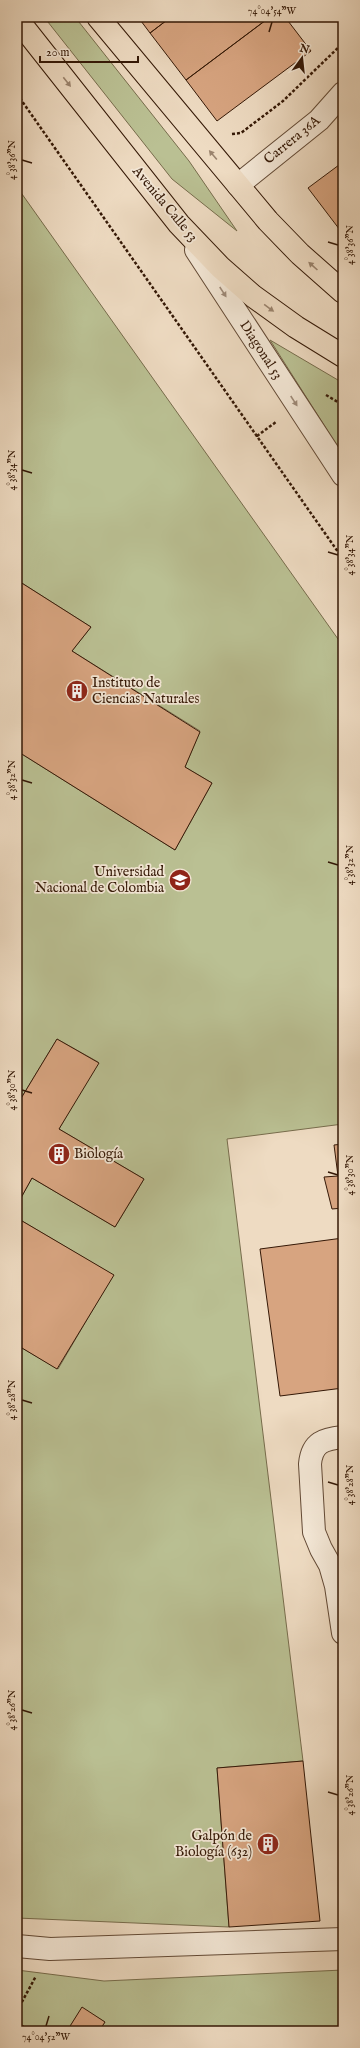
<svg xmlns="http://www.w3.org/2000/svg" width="360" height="2048" font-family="'IM FELL English',serif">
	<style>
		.green { fill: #bac093; stroke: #776c4c }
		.building { fill: #d7a480; stroke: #341806 }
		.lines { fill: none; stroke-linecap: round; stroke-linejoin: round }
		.minor-casing { stroke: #624935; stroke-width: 24 }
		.major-casing { stroke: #341806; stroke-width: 24 }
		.path { stroke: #341806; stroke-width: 2.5; stroke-dasharray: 3 2; stroke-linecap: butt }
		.minor { stroke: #f4e8d7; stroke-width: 22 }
		.major { stroke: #eedbc2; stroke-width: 22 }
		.oneway { fill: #9a836d }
		.oneway2 { fill: #9e8a79 }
		.ticks { fill: none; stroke: #341806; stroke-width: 1.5 }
		.labels { text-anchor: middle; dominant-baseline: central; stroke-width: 3.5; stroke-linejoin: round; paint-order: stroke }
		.street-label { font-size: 14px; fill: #341806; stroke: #f4e8d7 }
		.poi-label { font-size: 14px; fill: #341806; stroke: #f4e8d7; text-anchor: start }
		.neatline { fill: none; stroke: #341806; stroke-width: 1.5 }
		.ticks-label { font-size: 10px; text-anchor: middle; fill: #341806 }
	</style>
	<rect width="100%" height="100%" fill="#eedbc2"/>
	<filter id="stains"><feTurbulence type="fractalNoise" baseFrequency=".005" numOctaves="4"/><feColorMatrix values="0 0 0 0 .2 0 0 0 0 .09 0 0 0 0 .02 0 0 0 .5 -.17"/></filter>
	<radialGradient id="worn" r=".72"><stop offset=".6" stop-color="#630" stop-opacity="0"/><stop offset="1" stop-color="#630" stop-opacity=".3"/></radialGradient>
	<path class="green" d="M44,17h31l114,144 48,70 -65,-52z
		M17,187l326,459v478l-116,15 76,622 -86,7 12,159 -212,-9v-573l41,24 55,-94 -96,-57v-13l15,-27 83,49 29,-48 -85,-50 39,-67 -41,-23 -40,66v-354l158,99 37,-67 -27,-16 15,-36 -128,-80 19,-24 -74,-47z
		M270,340l73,43v72z
		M17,1970l87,11 239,-11v61h-244l6,-9 -23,-14 -15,23h-38l-12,-9z"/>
	<path class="building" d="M138,17h33l-21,16z
		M171,17h99l-84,63 -36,-47z
		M270,17h15l26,34 -94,70 -31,-41z
		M343,162v72l-35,-46z
		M17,580l74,47 -19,24 128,81 -15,35 27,16 -37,67 -158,-99z
		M57,1039l42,24 -40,66 85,50 -29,48 -83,-49 -15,27v-100z
		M343,1144v64l-11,1 -8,-32 14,-1 -4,-31z
		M17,1218l97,57 -57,94 -40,-24z
		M343,1238v150l-63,8 -20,-147z
		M343,1464v38l-4,-37z
		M303,1761l17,160 -91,6 -12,-159z
		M82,2007l23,15 -6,9h-32z
		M17,2022l13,8 -1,1h-12z"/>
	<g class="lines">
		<g class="minor-casing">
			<path id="minor" d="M238,185l81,-65 24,-27
				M196,250l147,225
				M343,1437c-19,2 -31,5 -33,27l4,68 7,17 9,16 6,21 7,47
				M17,1946l33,3 293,-10"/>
		</g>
		<g class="major-casing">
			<path id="major" d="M98,17l170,204 32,33 43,38
				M17,19l162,205 41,43 33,29 43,31 47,29"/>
		</g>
		<path class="path" d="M17,94l326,465
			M232,134l9,-1 42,-32 60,-58
			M326,395l17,10
			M257,436l19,-14
			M17,2011l19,-35"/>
		<use href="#minor" class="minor"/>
		<use href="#major" class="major"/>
	</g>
	<defs><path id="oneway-solid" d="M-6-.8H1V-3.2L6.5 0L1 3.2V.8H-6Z"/></defs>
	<g class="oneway">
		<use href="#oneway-solid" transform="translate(67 82) rotate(52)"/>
		<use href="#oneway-solid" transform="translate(213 155) rotate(-130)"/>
		<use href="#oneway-solid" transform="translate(313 266) rotate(-138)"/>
		<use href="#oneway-solid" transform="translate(269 308) rotate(36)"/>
	</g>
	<g class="oneway2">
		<use href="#oneway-solid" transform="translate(223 292) rotate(57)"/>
		<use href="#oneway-solid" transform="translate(294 401) rotate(57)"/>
	</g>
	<path class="ticks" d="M269,32l3,-10M22,160l10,3M328,242l10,3M22,470l10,3M328,552l10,3M22,780l10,3M328,862l10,3M22,1090l10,3M328,1172l10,3M22,1400l10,3M328,1482l10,3M22,1710l10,3M328,1792l10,3M46,2026l3,-10"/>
	<defs>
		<g id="building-disc" transform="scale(1.15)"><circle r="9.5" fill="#8f2418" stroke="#f4e8d7"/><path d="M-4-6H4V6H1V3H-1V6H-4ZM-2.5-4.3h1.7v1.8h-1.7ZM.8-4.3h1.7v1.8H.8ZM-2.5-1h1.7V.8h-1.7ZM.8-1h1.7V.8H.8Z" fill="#fff"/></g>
		<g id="university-disc" transform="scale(1.15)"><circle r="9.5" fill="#8f2418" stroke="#f4e8d7"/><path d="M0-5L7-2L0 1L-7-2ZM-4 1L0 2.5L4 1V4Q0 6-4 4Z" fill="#fff"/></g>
	</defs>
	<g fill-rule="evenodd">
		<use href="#building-disc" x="77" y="691"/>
		<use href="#university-disc" x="180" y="880"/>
		<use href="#building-disc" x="59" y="1154"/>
		<use href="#building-disc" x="268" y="1844"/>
	</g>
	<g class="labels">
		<g class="street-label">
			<text transform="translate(292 140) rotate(-39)">Carrera 36A</text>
			<text transform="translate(165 204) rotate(50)">Avenida Calle 53</text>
			<text transform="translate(261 350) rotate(57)">Diagonal 53</text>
		</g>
		<g class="poi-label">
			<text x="92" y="683">Instituto de<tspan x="92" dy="16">Ciencias Naturales</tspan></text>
			<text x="164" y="872" text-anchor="end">Universidad<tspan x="164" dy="16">Nacional de Colombia</tspan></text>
			<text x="74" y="1154">Biología</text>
			<text x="252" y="1836" text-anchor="end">Galpón de<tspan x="252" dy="16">Biología (632)</tspan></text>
		</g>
	</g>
	<rect width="360" height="2048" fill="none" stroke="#eedbc2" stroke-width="44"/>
	<g transform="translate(302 58) rotate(15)" stroke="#f4e8d7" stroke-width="3" paint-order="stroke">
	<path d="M0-3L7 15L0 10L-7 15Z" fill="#341806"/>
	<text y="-6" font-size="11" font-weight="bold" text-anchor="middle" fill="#341806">N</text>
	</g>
	<path d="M40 56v6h98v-6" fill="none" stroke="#341806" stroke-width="2"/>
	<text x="46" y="56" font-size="12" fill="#341806" stroke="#f4e8d7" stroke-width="3" paint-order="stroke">20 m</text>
	<rect x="22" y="22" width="316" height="2004" class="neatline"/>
	<g class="ticks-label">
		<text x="272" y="14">74°04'54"W</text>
		<text transform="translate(11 160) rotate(-90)" y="4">4°38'36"N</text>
		<text transform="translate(349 245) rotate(-90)" y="4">4°38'36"N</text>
		<text transform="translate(11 470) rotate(-90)" y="4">4°38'34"N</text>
		<text transform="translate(349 555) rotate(-90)" y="4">4°38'34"N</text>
		<text transform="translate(11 780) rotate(-90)" y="4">4°38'32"N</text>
		<text transform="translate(349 865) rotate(-90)" y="4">4°38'32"N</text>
		<text transform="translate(11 1090) rotate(-90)" y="4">4°38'30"N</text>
		<text transform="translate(349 1175) rotate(-90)" y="4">4°38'30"N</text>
		<text transform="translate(11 1400) rotate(-90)" y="4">4°38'28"N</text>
		<text transform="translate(349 1485) rotate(-90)" y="4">4°38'28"N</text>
		<text transform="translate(11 1710) rotate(-90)" y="4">4°38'26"N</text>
		<text transform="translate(349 1795) rotate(-90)" y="4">4°38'26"N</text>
		<text x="46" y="2040">74°04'52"W</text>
	</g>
	<rect width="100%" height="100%" filter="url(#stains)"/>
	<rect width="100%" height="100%" fill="url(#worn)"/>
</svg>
